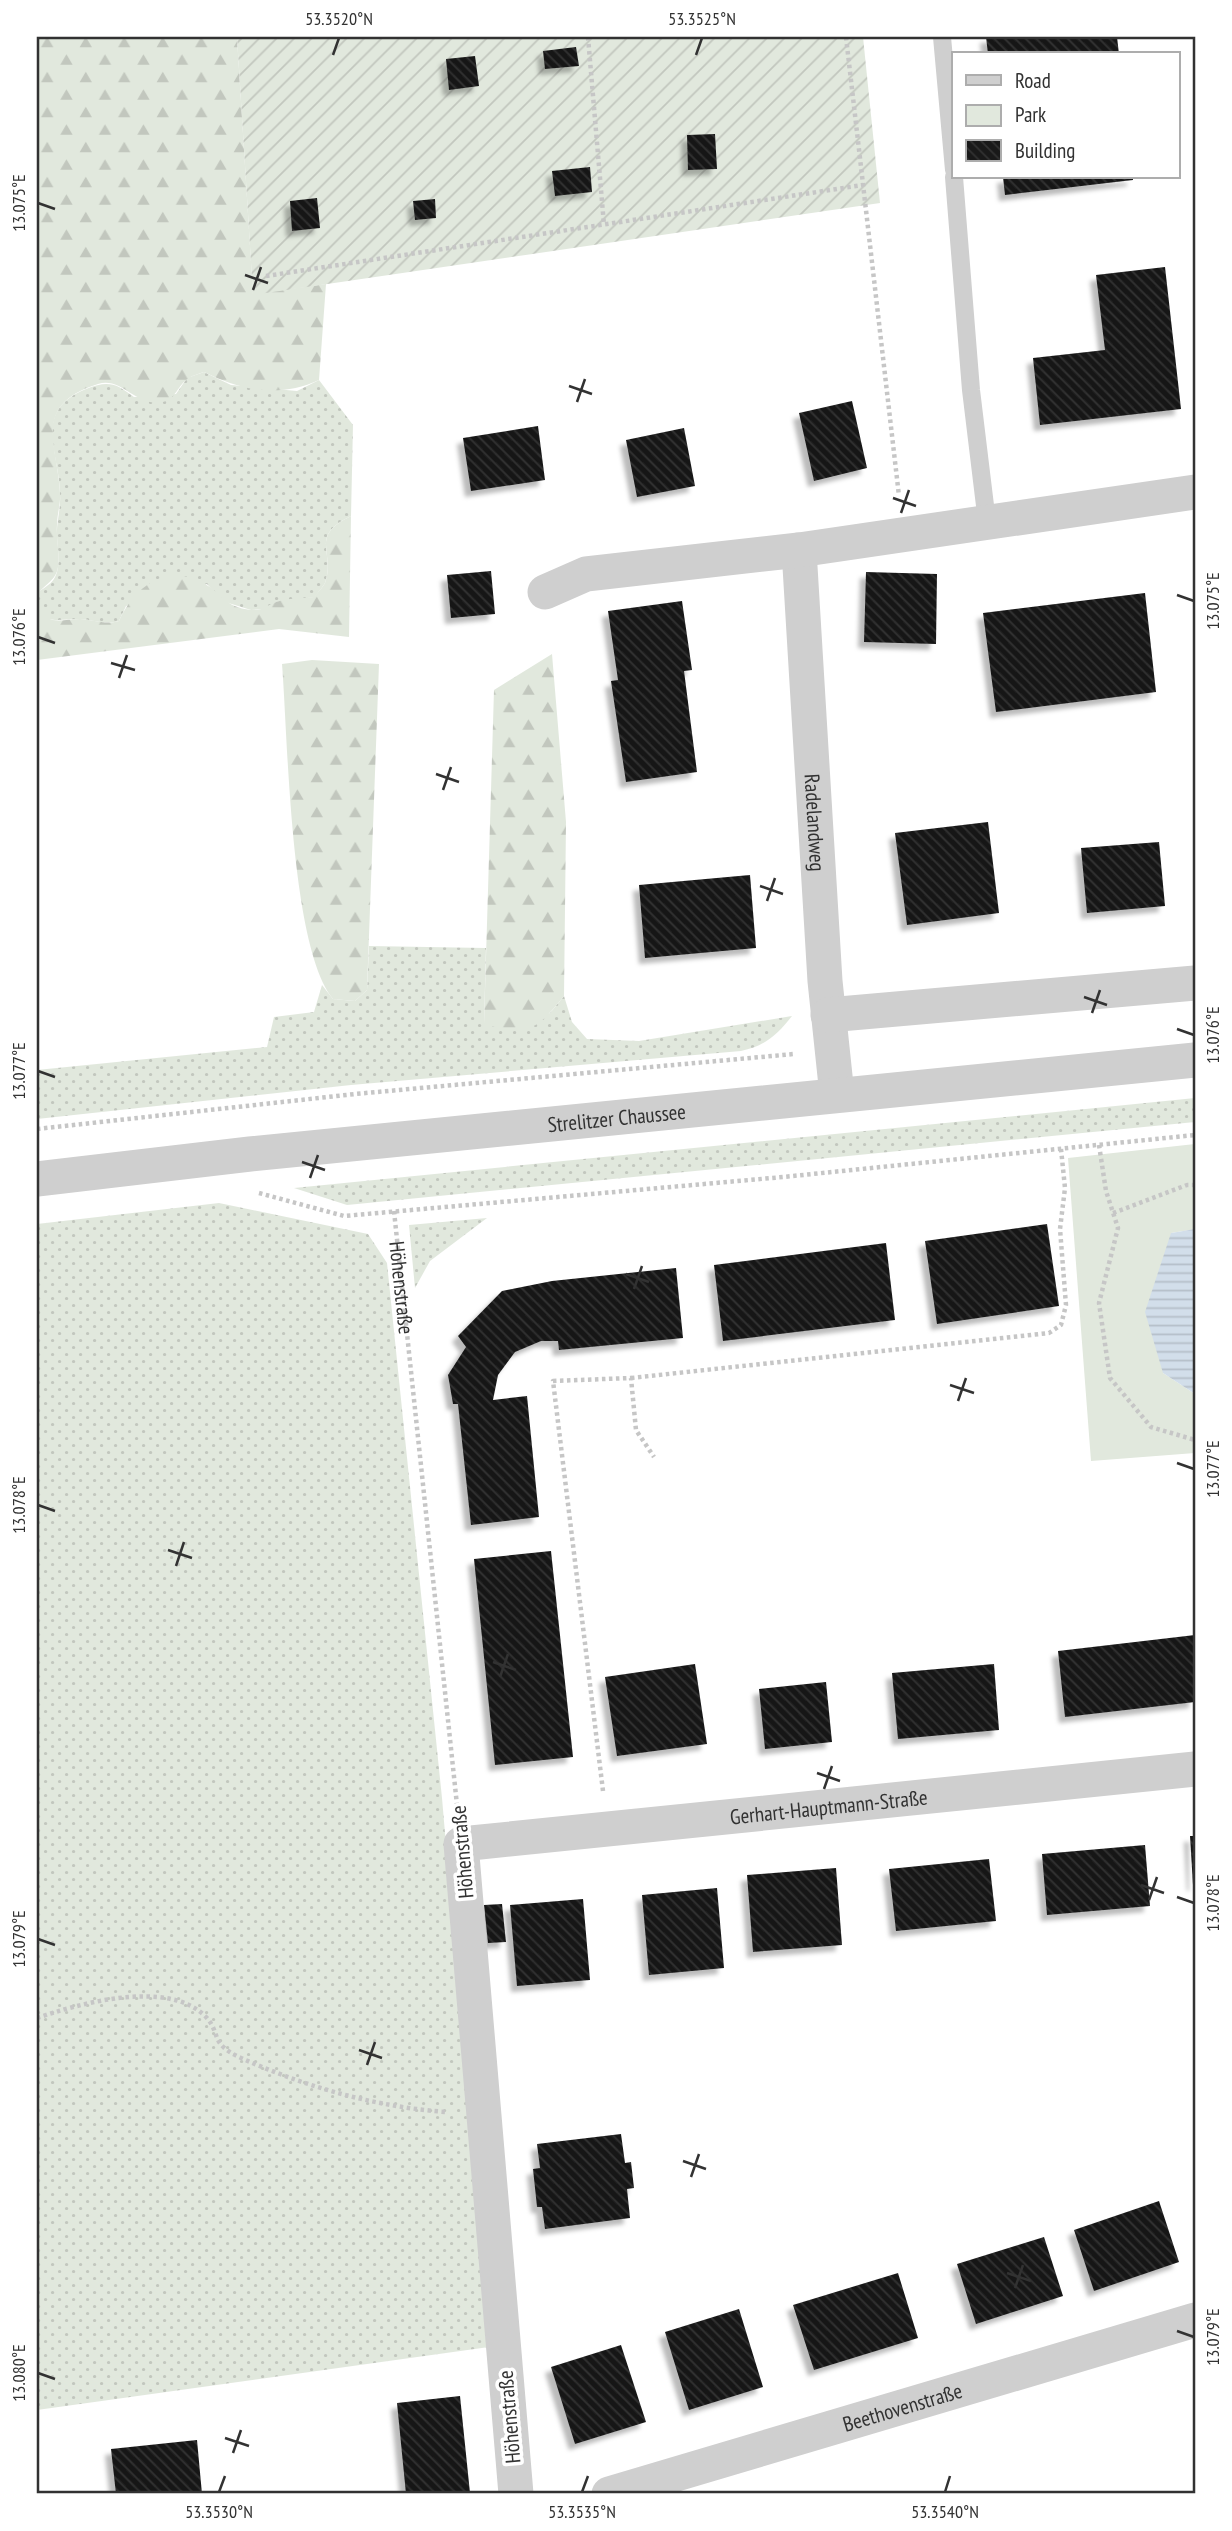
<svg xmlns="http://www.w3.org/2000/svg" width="1232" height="2531" font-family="'PT Sans Narrow',sans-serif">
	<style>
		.grass { fill: url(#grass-dots) }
		.forest { fill: url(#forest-firs) }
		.park { fill: #e1e8dd }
		.garden { fill: url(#garden-furrows) }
		.water { fill: url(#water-rules) }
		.building { fill: url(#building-back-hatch); filter: url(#shadow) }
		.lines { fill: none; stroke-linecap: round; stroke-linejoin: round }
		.path { stroke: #c6c6c6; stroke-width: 4.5; stroke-dasharray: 3.5 3.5; stroke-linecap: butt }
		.lane { stroke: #cfcfcf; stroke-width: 18 }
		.street { stroke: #cfcfcf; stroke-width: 35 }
		.ticks { fill: none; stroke: #323232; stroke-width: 2.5 }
		.labels { text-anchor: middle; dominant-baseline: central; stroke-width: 7; stroke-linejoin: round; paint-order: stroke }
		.street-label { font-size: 21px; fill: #323232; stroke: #fff }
		.neatline { fill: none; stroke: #323232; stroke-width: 2.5 }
		.ticks-label { font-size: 18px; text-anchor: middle; fill: #323232 }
	</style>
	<defs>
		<pattern id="grass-dots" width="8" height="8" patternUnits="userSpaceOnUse" patternTransform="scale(1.75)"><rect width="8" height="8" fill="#e1e8dd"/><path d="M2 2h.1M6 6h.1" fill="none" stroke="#c2c7be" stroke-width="1.8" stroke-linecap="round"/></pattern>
		<pattern id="forest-firs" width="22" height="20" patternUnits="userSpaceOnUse" patternTransform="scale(1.75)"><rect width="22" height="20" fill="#e1e8dd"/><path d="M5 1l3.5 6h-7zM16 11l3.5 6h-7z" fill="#c2c7be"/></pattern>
		<pattern id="garden-furrows" width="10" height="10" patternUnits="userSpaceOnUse" patternTransform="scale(1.75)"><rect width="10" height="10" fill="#e1e8dd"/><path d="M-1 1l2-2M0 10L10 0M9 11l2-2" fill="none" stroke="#c2c7be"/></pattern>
		<pattern id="water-rules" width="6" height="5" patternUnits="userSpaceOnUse" patternTransform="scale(1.75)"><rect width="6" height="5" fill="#d2deea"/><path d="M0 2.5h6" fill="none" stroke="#b5bfc9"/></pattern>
		<pattern id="building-back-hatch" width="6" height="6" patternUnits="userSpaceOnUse" patternTransform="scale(1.75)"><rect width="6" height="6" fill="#191919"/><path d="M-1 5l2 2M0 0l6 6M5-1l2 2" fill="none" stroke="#323232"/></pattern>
		<filter id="shadow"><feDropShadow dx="-6" dy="6" stdDeviation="2" flood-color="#0004"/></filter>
	</defs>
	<rect width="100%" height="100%" fill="#fff"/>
	<path class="grass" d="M204,372l27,13 66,6 22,-11 34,45 -2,91c-43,21 -15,36 -26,67 -2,4 -8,10 -10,14l-39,5 -10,7 -15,1 -29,-9 -15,-17 -81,22 -7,15c-15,4 -25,-1 -39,-2 -23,0 -46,9 -43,-26 5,-4 13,-8 17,-14 7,-11 4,-29 3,-42 -1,-14 4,-28 3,-42 0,-42 -29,-84 26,-106 22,-9 30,-6 48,8l42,-3 11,-16z
		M369,946l117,2 -2,76 66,-11 14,-17 8,26 15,17 52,2 153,-25c-15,19 -27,30 -51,35l-390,34 -314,34v-49l230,-23 7,-30 40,-5 8,-27 11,14 22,2 12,-11z
		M1195,1098v24l-848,83 -53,-17z
		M219,1203l149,31 19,29 55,535 47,549 -452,63v-1186z
		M487,1218l-57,43 -15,27 -6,-63z"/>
	<path class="forest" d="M37,37h200l16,257 73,-10 -7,96c-39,18 -77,11 -115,-8 -5,2 -11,3 -15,6 -11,6 -13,22 -27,24 -26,5 -41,-26 -64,-18 -66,21 -41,58 -38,109 1,10 -3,21 -3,32 -1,14 3,29 1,42 -2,15 -16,18 -21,29z
		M351,516l-2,121 -70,-8 -242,31v-54c11,21 25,13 43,13 15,1 25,6 39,2 16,-35 48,-59 86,-37 18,10 19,23 46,26 12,1 16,-5 25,-8 12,-4 27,-4 38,-5 3,-4 9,-10 11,-14 11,-31 -17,-46 26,-67z
		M552,654l14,168 -2,174c-28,35 -37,41 -80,28l10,-334z
		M312,660l67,4 -12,326 -12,11 -22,-2c-43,-53 -45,-260 -51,-335z"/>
	<path class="park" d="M1195,1144v85l-24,4 -8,140 32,21v59l-104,8 -23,-303z"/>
	<path class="garden" d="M237,37h626l17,166 -627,92z"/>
	<path class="water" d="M1195,1229v165l-32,-21 -18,-61 26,-79z"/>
	<path class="building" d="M986,37h131l2,17h-131z
		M576,47l3,19 -34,3 -2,-18z
		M475,56l4,30 -30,4 -3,-31z
		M715,134l2,35 -29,1 -1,-35z
		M590,167l2,25 -37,4 -3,-25z
		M1003,177h130v3l-128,15z
		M317,198l3,30 -28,3 -2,-30z
		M435,199l1,19 -21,2 -2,-19z
		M1165,267l16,142 -141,16 -7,-67 72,-8 -9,-75z
		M852,401l15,67 -53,13 -15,-68z
		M538,426l7,54 -74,11 -8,-53z
		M684,428l11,58 -58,11 -11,-57z
		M491,571l4,43 -44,4 -4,-43z
		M866,572l71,2 -1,70 -72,-2z
		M1145,593l11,99 -160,20 -13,-99z
		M682,601l10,69 -8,1 13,101 -71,10 -15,-101 7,-1 -10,-69z
		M988,822l11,91 -92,12 -12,-92z
		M1159,842l6,64 -78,7 -6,-65z
		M750,875l6,73 -111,10 -6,-73z
		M1047,1224l12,82 -122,18 -12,-83z
		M886,1243l9,77 -172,21 -9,-76z
		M676,1268l7,70 -124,12 -1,-9h-17l-26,11 -17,23 -5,25 34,-4 12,121 -68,8 -13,-121h-5l-5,-29 18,-28 -8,-11 44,-45 50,-10z
		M551,1551l22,206 -78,8 -21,-206z
		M1195,1635v67l-130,15 -7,-66z
		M695,1664l12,80 -90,12 -12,-79z
		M994,1664l5,66 -101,9 -6,-66z
		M826,1682l6,60 -67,7 -6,-60z
		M1190,1836h5v49h-2z
		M1145,1845l5,61 -103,9 -5,-61z
		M989,1859l7,62 -100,10 -7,-62z
		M836,1868l6,77 -89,7 -6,-77z
		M717,1888l7,80 -75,7 -7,-80z
		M583,1899l7,81 -73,6 -7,-81z
		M502,1904l4,38 -18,1 -4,-38z
		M621,2134l4,29 6,-1 3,26 -7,1 3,29 -85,11 -3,-22h-5l-4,-38 7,-1 -3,-24z
		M1159,2201l20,61 -85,29 -20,-61z
		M1044,2237l19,59 -87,28 -19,-60z
		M898,2273l20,65 -104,32 -21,-65z
		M739,2309l24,78 -74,23 -24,-78z
		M621,2345l25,77 -71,22 -24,-77z
		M460,2396l10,97 -64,1 -9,-91z
		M197,2440l5,54h-86l-5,-45z"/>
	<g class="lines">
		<g class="path">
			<path d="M588,37l16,188"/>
			<path d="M846,37l53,459"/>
			<path d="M266,276l597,-91"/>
			<path d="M37,1129l318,-35 439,-40"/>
			<path d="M1099,1145l7,46 12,37 -19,75 11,75 41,49 44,13"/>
			<path d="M259,1193l85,23 439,-39 412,-42"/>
			<path id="s1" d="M394,1211l63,594"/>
			<path d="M1113,1213l74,-28h8"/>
			<path d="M631,1378l418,-45 12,-8 5,-20 -6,-76 5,-41 -4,-39"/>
			<path d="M603,1791l-50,-410 78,-3 5,52 18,27"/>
			<path d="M37,2018c44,-15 130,-39 168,-2 17,17 3,27 36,42 65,29 135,49 205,54"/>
		</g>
		<path class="lane" d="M942,37l12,133
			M954,177l17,213 16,132"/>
		<g class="street">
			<path id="s2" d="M799,550l26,431 12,114"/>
			<path d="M545,592l41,-18 213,-24 396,-58"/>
			<path d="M828,1015l367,-32"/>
			<path id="s3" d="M37,1179l213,-25 945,-94"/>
			<path id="s4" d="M516,2494l-55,-650 734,-75"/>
			<path id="s5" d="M609,2494l586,-174"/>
		</g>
	</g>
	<path class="ticks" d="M333,55l6,-17M696,55l6,-17M38,203l17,6M245,275l23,8M253,290l8,-23M569,386l23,8M577,402l8,-23M893,498l23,8M901,513l8,-23M1177,595l17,6M38,637l17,6M111,663l24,7M119,678l8,-23M436,774l23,8M443,790l8,-23M760,886l23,8M767,901l8,-23M1084,997l23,8M1092,1013l8,-23M1177,1029l17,6M38,1071l17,6M302,1162l23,8M310,1178l8,-23M626,1274l23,8M634,1289l8,-23M950,1385l24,8M958,1401l8,-23M1177,1463l17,6M38,1505l17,6M168,1550l24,8M176,1566l8,-24M493,1662l23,8M500,1677l8,-23M817,1773l23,8M824,1789l8,-23M1141,1885l23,8M1177,1897l17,6M1149,1900l8,-23M38,1939l17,6M359,2050l23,8M367,2065l8,-23M683,2161l23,8M691,2177l8,-23M1007,2273l24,8M1015,2288l8,-23M1177,2331l17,6M38,2373l17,6M225,2438l24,8M233,2453l8,-23M219,2492l6,-16M582,2492l6,-16M945,2492l5,-16"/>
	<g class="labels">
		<g class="street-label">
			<text stroke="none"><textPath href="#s2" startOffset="273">Radelandweg</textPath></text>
			<text stroke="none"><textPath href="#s3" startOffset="583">Strelitzer Chaussee</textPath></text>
			<text stroke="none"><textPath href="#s1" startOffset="77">Höhenstraße</textPath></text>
			<text stroke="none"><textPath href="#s4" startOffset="1022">Gerhart-Hauptmann-Straße</textPath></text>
			<text transform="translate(462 1852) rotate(-95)">Höhenstraße</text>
			<text stroke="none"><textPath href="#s5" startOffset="306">Beethovenstraße</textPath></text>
			<text transform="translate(509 2417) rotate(-95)">Höhenstraße</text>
		</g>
	</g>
	<rect width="1232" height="2531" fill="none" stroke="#ffffff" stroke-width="77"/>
	<rect x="952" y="52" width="228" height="126" fill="#ffffff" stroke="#adadad" stroke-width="2"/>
	<rect x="966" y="75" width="35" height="10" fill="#cfcfcf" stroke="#adadad" stroke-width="2"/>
	<text x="1015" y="88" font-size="21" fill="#323232">Road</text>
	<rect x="966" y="105" width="35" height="21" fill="#e1e8dd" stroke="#adadad" stroke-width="2"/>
	<text x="1015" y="122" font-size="21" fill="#323232">Park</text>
	<rect x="966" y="140" width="35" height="21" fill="url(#building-back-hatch)" stroke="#adadad" stroke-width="2"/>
	<text x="1015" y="158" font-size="21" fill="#323232">Building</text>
	<rect x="38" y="38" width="1156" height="2454" class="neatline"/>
	<g class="ticks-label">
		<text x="339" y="25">53.3520°N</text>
		<text x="702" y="25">53.3525°N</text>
		<text transform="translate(19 203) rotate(-90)" y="6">13.075°E</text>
		<text transform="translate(1213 601) rotate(-90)" y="6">13.075°E</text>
		<text transform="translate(19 637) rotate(-90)" y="6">13.076°E</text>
		<text transform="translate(1213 1035) rotate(-90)" y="6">13.076°E</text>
		<text transform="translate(19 1071) rotate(-90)" y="6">13.077°E</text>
		<text transform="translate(1213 1469) rotate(-90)" y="6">13.077°E</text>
		<text transform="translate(19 1505) rotate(-90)" y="6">13.078°E</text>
		<text transform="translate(1213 1903) rotate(-90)" y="6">13.078°E</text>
		<text transform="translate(19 1939) rotate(-90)" y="6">13.079°E</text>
		<text transform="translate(1213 2337) rotate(-90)" y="6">13.079°E</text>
		<text transform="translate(19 2373) rotate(-90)" y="6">13.080°E</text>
		<text x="219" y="2518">53.3530°N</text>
		<text x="582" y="2518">53.3535°N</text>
		<text x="945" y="2518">53.3540°N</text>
	</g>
</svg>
